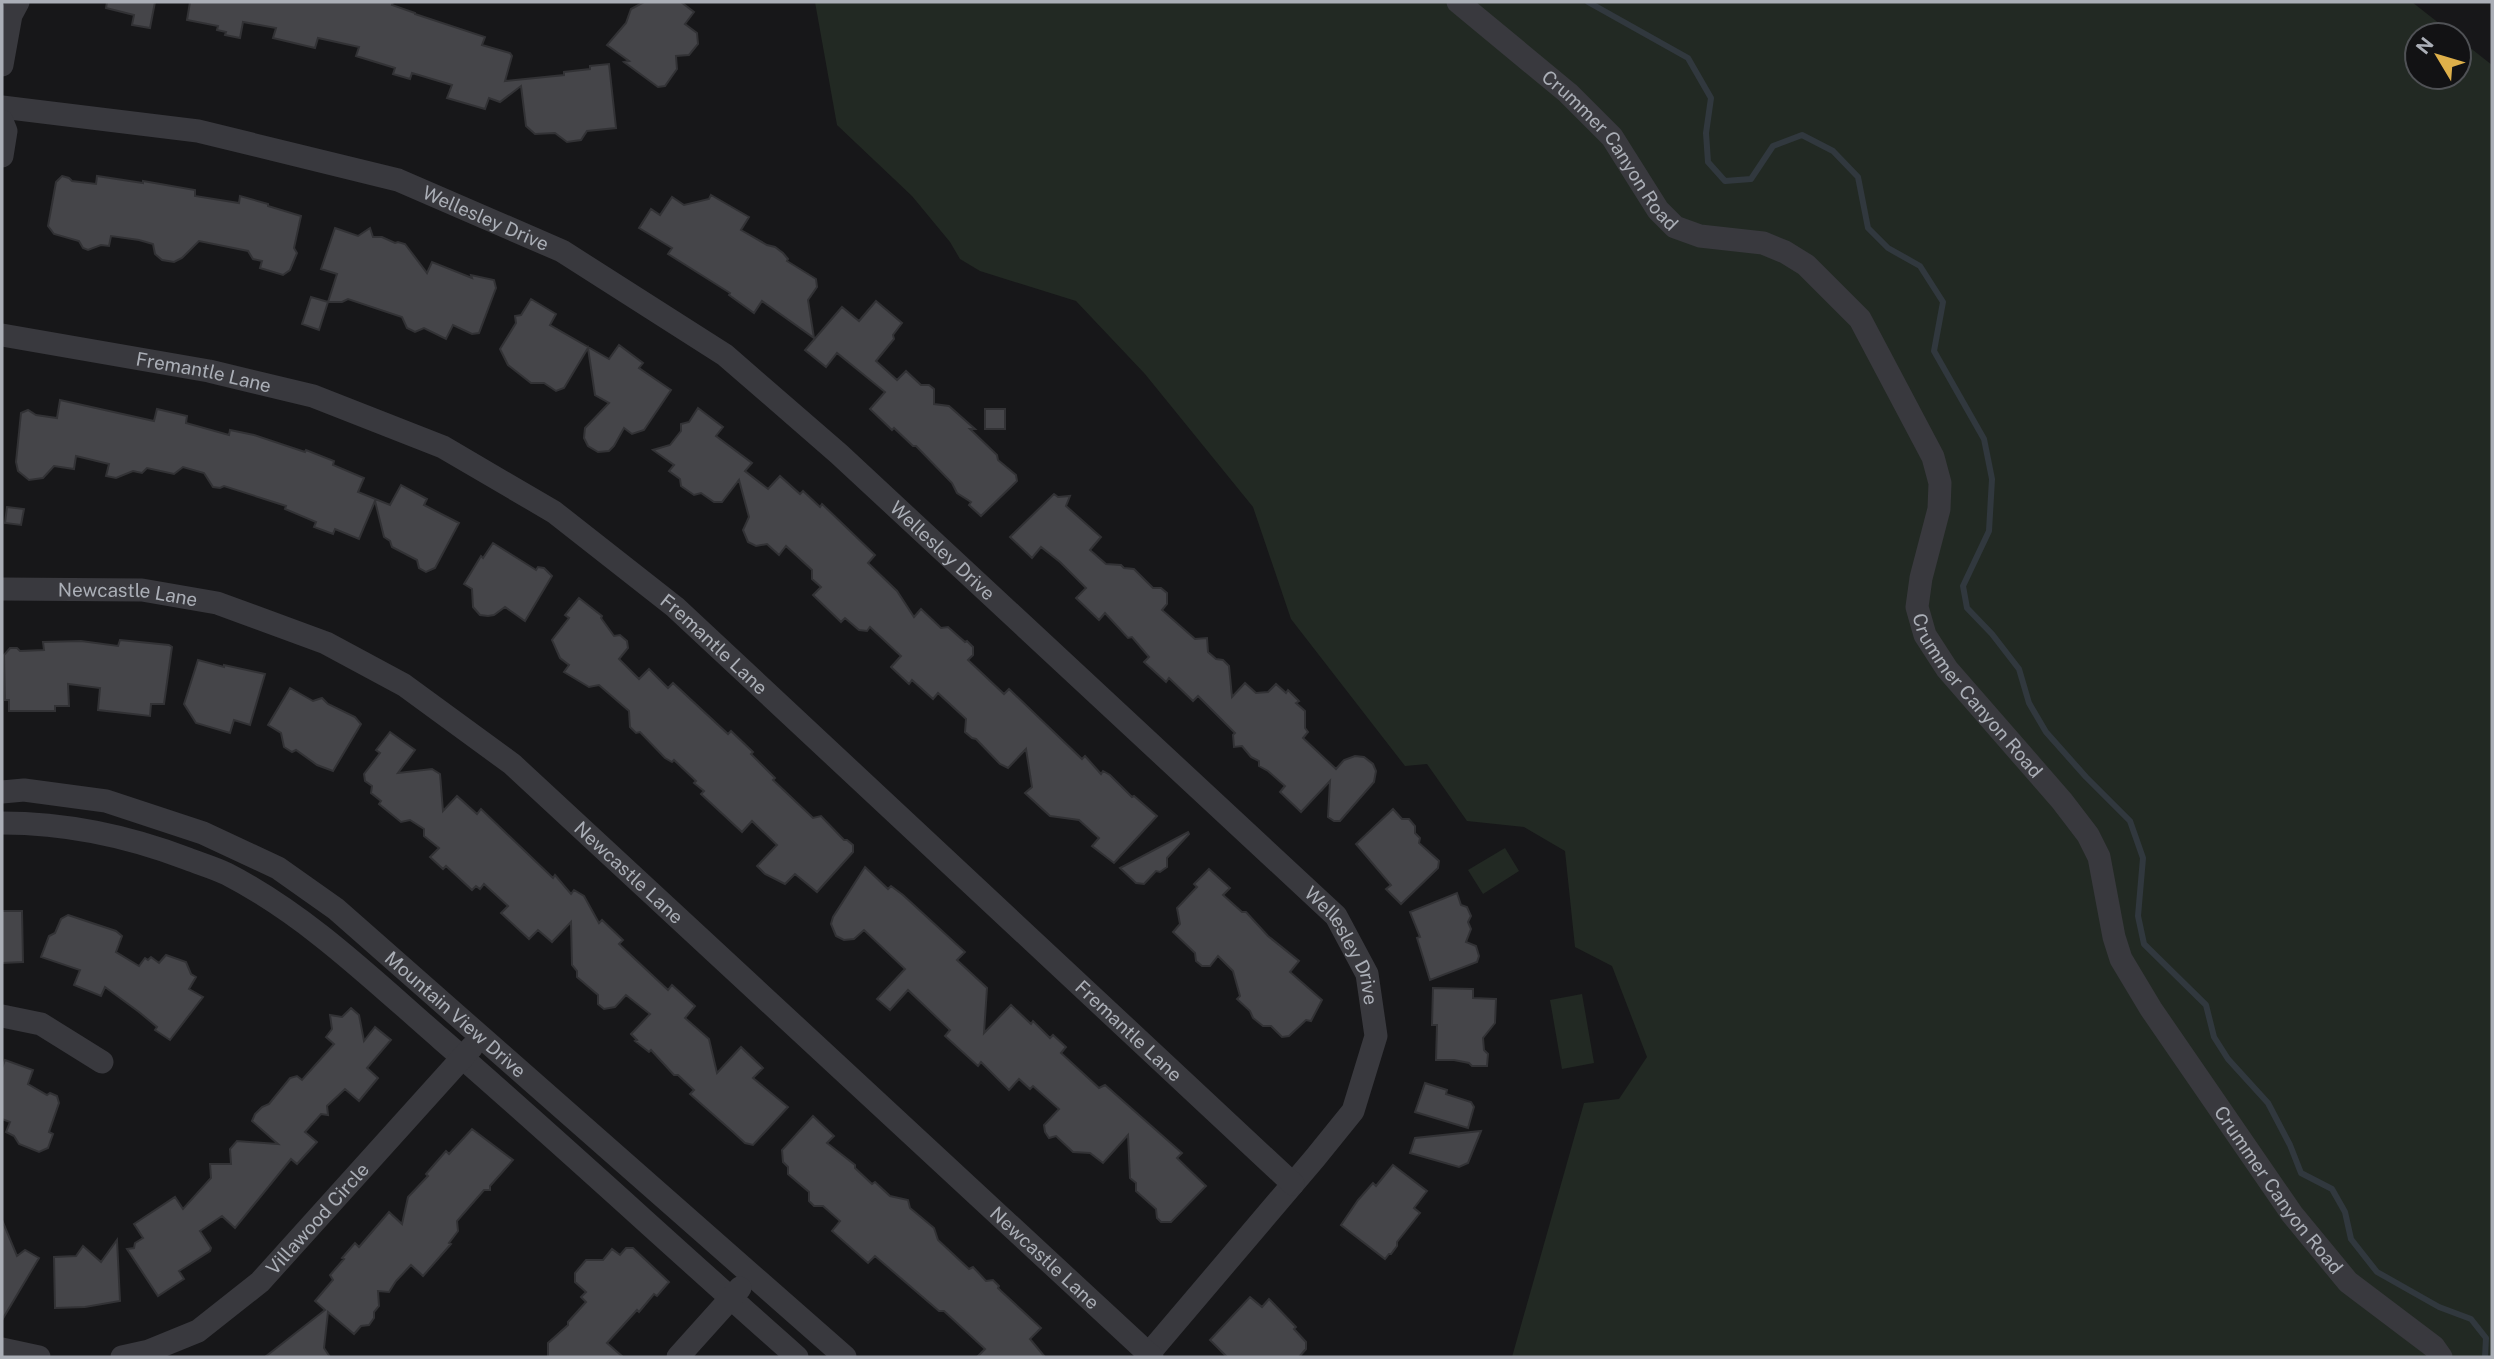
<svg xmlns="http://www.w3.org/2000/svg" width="2494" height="1359" font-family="'Public Sans',sans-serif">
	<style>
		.green { fill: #222923 }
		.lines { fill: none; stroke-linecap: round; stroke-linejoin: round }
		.stream { stroke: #31383e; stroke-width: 6 }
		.building { fill: #454549; stroke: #323235; stroke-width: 2 }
		.minor { stroke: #39393e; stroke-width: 23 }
		.labels { text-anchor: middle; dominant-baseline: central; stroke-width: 5; stroke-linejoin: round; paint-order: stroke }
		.street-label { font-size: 19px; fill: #abafb7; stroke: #121214 }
	</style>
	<rect width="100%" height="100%" fill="#171719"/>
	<path class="green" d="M815,2h1597l42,33h-37v42h42v-38l33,26v1292h-980l72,-254 35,-4 28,-42 -35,-91 -37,-19 -10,-96 -41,-24 -57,-6 -40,-57 -22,2 -114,-147 -38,-112 -108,-133 -69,-73 -96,-30 -20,-12 -10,-17 -38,-46 -75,-71z
		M1505,848l14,23 -36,23 -15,-24z
		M1582,994l12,69 -32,6 -12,-69z"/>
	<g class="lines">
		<path class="stream" d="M1588,2l100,56 23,40 -5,35 2,29 17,19 26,-2 22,-33 29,-11 31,16 25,26 10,51 20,20 32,18 23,36 -9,49 50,88 8,40 -3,52 -26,55 4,22 25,26 27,35 10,34 17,29 40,45 44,44 13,37 -5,58 6,28 62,61 8,32 14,22 40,44 22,42 11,28 31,16 13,23 6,27 26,33 62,35 32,12 15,19 -1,19"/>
	</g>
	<path class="building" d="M107,2h48l-5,26 -18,-3 2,-10 -28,-7z
		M190,2h203l-1,3 23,8v1l70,23 -3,8 28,8 2,3 -7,25 59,-6v-3l26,-3v-3l19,-2 7,64 -29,3 -6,9 -14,2 -12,-9 -20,1 -9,-8 -5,-40 -21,16 -11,-4 -4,11 -38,-11 5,-13 -40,-12 -2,6 -17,-5 2,-6 -39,-12 3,-9 -41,-9 -3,10 -42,-10 3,-10 -33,-6 -3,16 -15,-3 1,-3 -9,-2 1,-4 -31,-6z
		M644,2h37l13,10 -9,12 12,9 1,11 -9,11 -13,1 1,13 -12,17 -7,1 -34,-25 5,-1 -22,-16 19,-22 5,-14z
		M62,176l7,2 3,3 24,3 1,-8 46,7v-2l52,9v6l44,7 1,-7 28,8v2l33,10 -7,32 3,5 -7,17 -7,5 -23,-7 2,-7 -9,-2 -5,-8 -49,-10 -17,17 -8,4 -12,-2 -7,-6 -2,-10 -14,-4 -28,-4 -2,10 -8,-1 -13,5 -5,-2 -4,-7 -25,-7 -6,-8 8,-44z
		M711,195l38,22 -8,13 26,15 8,2 8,6 5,6 -1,2 29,18 1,8 -9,13 6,38 -52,-37 -8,12 -25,-18 1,-2 -62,-39 4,-6 -33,-20 12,-19 9,6 12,-18 12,8 25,-6z
		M335,228l23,8 12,-8 3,9h9l13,6 3,-1 7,2 22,29 5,-11 40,16 -1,-3 23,5 2,8 -17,45 -7,1 -19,-9 -7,14 -22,-11 -9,4 -8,-4 -5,-11 -54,-18 -6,3h-14l-9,28 -17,-6 9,-27 17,5 9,-28 -16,-5z
		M531,299l25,15 -6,11 59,34 10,-14 24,18 -4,5 32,22 -27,40 -12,4 -8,-6 -10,18 -5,5 -11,1 -10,-6 -4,-8 1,-10 24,-25 -14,-8 -7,-47 -24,40 -8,3 -12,-8h-13l-23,-18 -8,-16 16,-26 -1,-7 6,-1z
		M876,301l26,22 -9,12 1,4 -18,22 21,19 9,-9 15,14h8l5,4v15l15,2 26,23h-5l27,26 1,5 18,15 1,6 -36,35 -12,-11 2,-3 -14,-9 -5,-10 -36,-37h-3l-19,-18 -2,2 -22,-21 15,-17 -48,-39 -11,14 -21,-17 37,-43 17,14z
		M60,400l94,21 3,-12 30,7 -1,7 43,12 1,-5 24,5 51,17 1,-2 28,11 -1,4 31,13 -6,14 32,13 11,-20 26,14 -3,6 35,18 -24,45 -9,4 -7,-4 -2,-8 -25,-13 -2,-6 -6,-4 -9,-36 -16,38 -24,-10 -2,5 -19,-7 2,-5 -31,-13 1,-3 -62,-20 -4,2 -7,-1 -9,-14 -21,-6 -9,7 -27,-6 -5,5 -9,-2 -17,7 -10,-2 3,-12 -33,-8 -2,13 -20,-3 -11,12 -14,2 -11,-9 -2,-9 5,-49 7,-3 8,5 21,3z
		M698,408l25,19 -7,9 36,27 -7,8 23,18 12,-13 20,18 3,-3 17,16 2,-3 53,51 -7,8 29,28 17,26 7,-8 20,19 7,-1 17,15 2,-1 6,6v8l-5,5 36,34 5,-5 73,70 3,-3 16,18 2,-3 7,4 22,22 2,-1 23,20 -43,47 -22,-17 7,-8 -20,-18 -29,-4 -25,-23 7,-6 -6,-38 -18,19 -8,-4 -24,-25 -4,-1 -7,-6 1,-13 -28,-26 -5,6 -21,-19 -3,4 -18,-17 10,-11 -31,-29 -3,4 -8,-1 -14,-12 -4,4 -28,-27 8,-8 -9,-8v-9l-26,-24 -7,9 -12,-11 -11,2 -8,-4 -5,-12 6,-13 -10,-37 -17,22h-8l-13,-9 -7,2 -13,-9 -1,-7 -11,-8 5,-6 -21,-15 17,-5 11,-14v-7l8,-2z
		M985,409h20v20h-20z
		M1054,494l4,3 12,-1 -4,10 35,31 -11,13 16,14 15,1 3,3 10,1 19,19h8l6,5v11l-5,6 33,29 12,-1 1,14 8,7 7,1 6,6 3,31 13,-14 11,10 12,-1 8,-8 10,9 2,-3 11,11 -3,2 9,8v17l3,4 -5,6 33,31 8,-9 11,-4 9,1 9,7 3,7 -2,11 -34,39h-6l-6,-4 2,-36 -29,31 -21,-20 5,-6 -17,-15 -9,-5v-5l-8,-4 -9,-11 -8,1 -1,-12 2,-2 -37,-37 -5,5 -24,-23 -3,4 -22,-20 5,-5 -17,-20 -4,1 -23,-25 -6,7 -23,-22 10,-10 -26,-26 -19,-15 -9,11 -22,-21z
		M7,507l17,2 -3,16 -16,-2z
		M493,543l43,27 2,-3 6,1 8,8 -27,45 -20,-14 -11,8 -6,1 -8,-1 -7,-8 -1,-18 -8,-5 17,-28 2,2z
		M579,598l23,18 -1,2 13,18 6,-1 7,6 1,7 -9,11 20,20 10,-10 19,19 5,-5 55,51 3,-3 22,21 -2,2 24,24 -2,2 40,38 8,-2 23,24h3l6,5v7l-36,40 -22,-18 -10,10 -20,-10 -8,-8 20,-21 -25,-24 -10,11 -41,-38 3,-3 -10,-8 2,-2 -22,-21 -2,2 -7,-4 -25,-26 -4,1 -6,-6 -1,-16 -30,-26 -10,2 -25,-15 5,-7 -9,-7 -8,-18 17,-22 -4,-3z
		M120,640l49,5 3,2 -8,57h-13l-1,12 -52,-6 2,-22 -32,-4 1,22h-14v5h-46v-11h-4l-1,-45 6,-7h7l3,3 24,-1 -1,-8 38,-1 37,5z
		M198,660l26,7v-2l41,9 -15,51 -16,-5 -4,13 -34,-10 -12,-19z
		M290,688l23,13 9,-3 6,6 27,13 6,7 -28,47 -16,-6 -21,-15 -4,2 -8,-5 -3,-14 -13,-8z
		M390,732l25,18 -17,23 34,-4 8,5 3,37 14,-15 20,18 4,-5 72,69 2,-3 16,19 3,-4 10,6 15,27 3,-3 21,20 -4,4 49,46 4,-5 23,21 -10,12 24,21 8,34 24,-26 22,21 -10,10 35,29 -35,38 -8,-2 -12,-11 -43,-38 4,-4 -16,-15h-4l-23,-25 -2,2 -14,-11 2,-1 -6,-6 19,-20 -24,-19 -11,12 -11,2 -6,-5v-9l-21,-18v-6l-5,-6 -1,-43 -19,20 -14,-12 -9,9 -28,-26 7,-7 -24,-22 -4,5 -4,-3 -4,4 -26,-24 -3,3 -13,-12 9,-9 -15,-12v-7l-14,-9 -9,2 -22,-18 2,-3 -10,-8 1,-7 -7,-5 -1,-7 16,-21 -4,-3z
		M1393,809l9,10h7l6,7v7l5,5 -1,5 20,18 -1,7 -37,36 -15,-15 5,-4 -35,-41z
		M1188,832l1,2 -22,24v9l-7,5 -4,-1 -12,13 -8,-1 -16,-15z
		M865,867l23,22 3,-3 12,9 62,57 -8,8 30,28 -3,45 27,-28 20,19 2,-3 17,17 3,-3 13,12 -5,6 38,35 6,-3 77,68 -5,5 29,28 -35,36h-10l-4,-4 -1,-9 -20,-18v-8l-6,-5 -2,-43 -25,28 -13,-10 -17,-1 -17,-16 -7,2 -4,-6 -1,-7 15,-16 -26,-23 -3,3 -11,-10 -10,11 -28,-28 -3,4 -33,-30 5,-6 -42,-40 -18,20 -13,-11 28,-30 -41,-39 -10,9 -10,1 -8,-4 -5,-12 2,-7z
		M1209,869l21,19 -7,7 19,17h4l22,24 31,25 -9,11 32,28 -11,21 -5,-1 -17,16 -7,1 -11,-11h-8l-10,-8 -3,-7 -13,-12 3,-3 -7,-25 -15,-15 -8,10h-8l-6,-5 -1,-8 -22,-21 7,-8 -3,-16 20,-21 -3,-3z
		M1457,893l4,12 6,2 4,9 -3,6 3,7 -5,13 10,4 3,10 -2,6 -47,18 -13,-42 3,-1 -10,-25z
		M2,911h20l1,51 -21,1z
		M68,915l48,16 6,5 -6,16 23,14 6,-8 3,2 3,-3 8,6 7,-8 20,7 5,12 5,3 -7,12 14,8 -33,43 -15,-10 2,-3 -18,-15 -34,-25 -4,9 -27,-11 6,-15 -39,-13 8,-21 6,-3 6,-14z
		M1433,988l40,1v9l23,1 -1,24 -12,15 1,12 4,4 -1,12h-15l-3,-3 -15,-3h-18l1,-35h-5z
		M351,1008l8,7 5,26 11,-14 16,13 -24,28 11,10 -19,23 -14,-12 -18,17 1,9 -7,-1 -16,18 12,10 -20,22 -6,-5 -56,69 -13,-12 -22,15 11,17 -1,3 -31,20 5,8 -26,17 -31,-47 7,-1 1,-5 8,-5 -9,-14 41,-27 8,12 28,-31 -1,-14h21l-1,-15 7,-8 41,3 -26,-23 3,-7 7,-7 7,-3 21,-26 7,-2 5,4 32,-36 -8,-7 6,-8 -2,-14 12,2z
		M5,1060l28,10 -5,14 19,11 3,-2 7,3 2,7 -10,29 4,2 -5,14 -9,4 -20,-8 -5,-8 -8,-4 4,-10 -8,-3v-51z
		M1425,1083l22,7 -1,4 25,8 3,5 -6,21 -53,-16z
		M813,1116l21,20 -7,7 28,22v3l17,16 3,-2 15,14 18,4 2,8 24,20 4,12 31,29 4,-2 13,14 7,-1 6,6 -1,2 3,3 40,37 -11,11 15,18h-68l8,-8 -41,-38h-5l-64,-55 -7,7 -36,-32 8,-10 -17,-15h-9l-5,-5v-9l-21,-18v-7l-5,-5 -1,-12z
		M472,1129l41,31 -23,26v4h-6l-27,31 1,10 -9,12 2,1 -28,32 -12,-11 -15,16 -7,11 -11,-1 1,15 -5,6v6l-5,7 -8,1 -7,8 -26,-22 -4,36 6,9h-65l60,-47 -10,-9 18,-21 -3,-5 14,-16 -2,-1 13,-15 4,4 30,-35 13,12 6,-27 20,-21 -2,-2 20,-23 3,3z
		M1481,1131l-13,32 -9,4 -49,-14 5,-15z
		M1393,1165l34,26 -13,17 6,5 -23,29v4l-6,8h-2l-4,5 -44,-34 17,-25 15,-17 3,3z
		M2,1220l15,36 8,-6 14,8 -37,62z
		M117,1240l3,61 -35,6 -30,1 -1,-51 22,-1 7,-10 18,16z
		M626,1248h7l36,34 -12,14 -3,-2 -15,18 -2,-2 -30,33 16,14h-75v-14l20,-18v-3l18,-20 -5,-5 5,-5 -11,-10v-9l11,-13h17l9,-11 8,6z
		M1250,1297l12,10 7,-8 27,28 -2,2 12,13v7l-7,8h-72l-17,-17z"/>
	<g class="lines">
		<g class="minor">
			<path id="s1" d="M1458,2l110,91 44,44 46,73 17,17 25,9 63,7 22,9 21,13 54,54 73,138 7,26 -1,26 -18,69 -4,29 8,28 22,34 115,132 26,34 11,22 15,80 7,22 30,50 141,205 56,68 86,65 7,10"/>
			<path d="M2,65l9,-50 7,-13"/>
			<path id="s2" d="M2,107l196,24 200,49 164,71 163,104 114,99 497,462 31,58 9,62 -23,75 -38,47 -169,199"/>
			<path d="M2,121l4,10 -4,25"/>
			<path id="s3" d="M2,335l207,36 104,25 130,51 111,65 121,95 618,577"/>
			<path id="s4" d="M2,589l140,1 75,13 109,40 78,42 108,79 640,593"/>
			<path id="s5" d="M2,792l22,-2 82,11 97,32 75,35 58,41 509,448"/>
			<path d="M2,823c64,0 126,13 186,36 13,5 27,9 39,15 81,42 146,106 214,165 120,104 237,213 356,318"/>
			<path d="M2,1016l39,8 61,38"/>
			<path d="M2,1349l37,8"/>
			<path id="s6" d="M122,1357l27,-6 49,-20 62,-49 212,-235"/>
			<path d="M678,1357l62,-69"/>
		</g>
	</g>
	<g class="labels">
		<g class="street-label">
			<text stroke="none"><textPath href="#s1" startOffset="214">Crummer Canyon Road</textPath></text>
			<text stroke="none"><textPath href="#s2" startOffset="499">Wellesley Drive</textPath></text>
			<text stroke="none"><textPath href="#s3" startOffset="205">Fremantle Lane</textPath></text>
			<text stroke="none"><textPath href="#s2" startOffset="1068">Wellesley Drive</textPath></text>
			<text stroke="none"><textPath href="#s4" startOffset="126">Newcastle Lane</textPath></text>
			<text stroke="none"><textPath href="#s3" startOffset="793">Fremantle Lane</textPath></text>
			<text stroke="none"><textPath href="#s1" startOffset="948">Crummer Canyon Road</textPath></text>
			<text stroke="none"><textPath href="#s4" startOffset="714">Newcastle Lane</textPath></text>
			<text stroke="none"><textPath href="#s2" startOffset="1634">Wellesley Drive</textPath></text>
			<text stroke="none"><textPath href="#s5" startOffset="520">Mountain View Drive</textPath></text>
			<text stroke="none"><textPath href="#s3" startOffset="1360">Fremantle Lane</textPath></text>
			<text stroke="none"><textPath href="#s1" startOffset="1536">Crummer Canyon Road</textPath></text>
			<text stroke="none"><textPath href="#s6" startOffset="245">Villawood Circle</textPath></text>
			<text stroke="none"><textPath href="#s4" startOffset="1281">Newcastle Lane</textPath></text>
		</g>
	</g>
	<rect width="2494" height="1359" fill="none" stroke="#abafb7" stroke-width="7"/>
	<g transform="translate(2438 56) rotate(308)"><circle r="33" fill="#121214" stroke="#4f5155" stroke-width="2"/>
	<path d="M0-5L12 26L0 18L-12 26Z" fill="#deb04a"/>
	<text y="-10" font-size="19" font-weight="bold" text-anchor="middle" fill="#abafb7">N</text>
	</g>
</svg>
